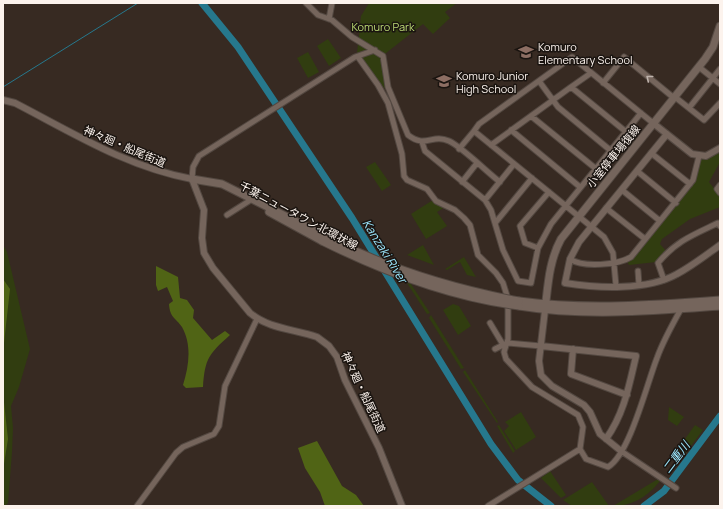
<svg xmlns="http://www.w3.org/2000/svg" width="723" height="509" font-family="Manrope,'Noto Sans JP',sans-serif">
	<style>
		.green { fill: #313d10 }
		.forest { fill: #506415 }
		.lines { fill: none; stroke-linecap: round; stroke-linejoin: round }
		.stream { stroke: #26788d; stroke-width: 1 }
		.river { stroke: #26788d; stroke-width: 7 }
		.minor-casing { stroke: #534841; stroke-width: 7 }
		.tertiary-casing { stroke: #534841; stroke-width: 8 }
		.secondary-casing { stroke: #534841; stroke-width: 9 }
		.minor { stroke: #75655c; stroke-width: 5 }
		.tertiary { stroke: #75655c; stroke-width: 6 }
		.secondary { stroke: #75655c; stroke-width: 7 }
		.secondary-bridge-casing { stroke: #534841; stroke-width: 9; stroke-linecap: butt }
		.secondary-bridge { stroke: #75655c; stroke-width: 7 }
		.oneway { stroke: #bfb3ac }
		.labels { text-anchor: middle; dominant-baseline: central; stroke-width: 3; stroke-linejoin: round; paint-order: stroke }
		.park-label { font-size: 11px; fill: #bcda74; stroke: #1a1410 }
		.poi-label { font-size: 11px; fill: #fcf3ed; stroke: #1a1410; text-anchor: start }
		.street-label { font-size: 11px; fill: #fcf3ed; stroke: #1a1410 }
		.water-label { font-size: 12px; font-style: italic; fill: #9de8ff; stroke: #1a1410 }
	</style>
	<rect width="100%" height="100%" fill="#372a22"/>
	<path class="green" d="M369,3h88l-12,9 5,6 -17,16 -10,-10 -42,33 4,32 -28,-36 4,-37z
		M328,39l13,19 -12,8 -12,-20z
		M308,52l11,20 -11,6 -11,-20z
		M720,151v11l-11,20 11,14v11l-30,12 -28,20 -2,5 6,7 -10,11 -27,3 -2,-4 65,-76 7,-24z
		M375,162l16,23 -9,6 -16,-24z
		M433,200l12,7 -8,5 10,14 -21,13 -15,-25z
		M3,245l4,7 23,97 -11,38 -8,19 2,22 -1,24 -4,51 -3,3h-2z
		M423,245l11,20 -27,-10z
		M464,257l12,20 -9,-2 -7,-13 -13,8 -2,-1z
		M407,283l4,1 19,29 -3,1z
		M453,304l6,2 12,20 -13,9 -15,-25z
		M431,315l33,53 -3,1 -32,-51z
		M465,370l33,52 -1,1 -34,-51z
		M669,407l15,10 -7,9 -9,-6z
		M521,412l15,25 -20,13 -12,-19 5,-5 -4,-4z
		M499,425l16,26 -2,2 -16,-27z
		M695,425l8,5 -18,24 -8,-4z
		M550,471l16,24 -5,3 -20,-20z
		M658,479l2,2c-12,15 -27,25 -47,25z
		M592,482l17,24h-37l-9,-6z"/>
	<path class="forest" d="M156,266l22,11 2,21 7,2 7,10 -1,8 19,22 13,-9 5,4c-21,19 -25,23 -27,52l-17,1 -3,-3c6,-19 9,-40 -1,-58 -7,-10 -12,-9 -13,-23l4,-3 -6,-14 -9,4 -2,-6z
		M3,279l7,10 -6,54 -1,50 5,46 -5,31z
		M317,441l25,45 14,9 8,11h-39l-5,-14 -15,-24 -7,-20z"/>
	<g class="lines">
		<path class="stream" d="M3,87l135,-84"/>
		<path class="river" d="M202,3l36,44 114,171 139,226 27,36 33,26
			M644,506l20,-15 56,-75"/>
		<g class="minor-casing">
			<path id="minor" d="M306,3l12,12 14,5 20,17 31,19 5,31 20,48c18,14 24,-2 41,6 13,6 38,31 51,41
				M329,19l3,-16
				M358,57l20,28 10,18 14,51 2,22 3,4 20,9 9,12 19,9 9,8 6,7 8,30 18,18 7,10 5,16v40l-4,13 2,7 26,28 46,28 5,12 -3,22 6,10 22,8c22,-13 39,-84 49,-109 6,-17 15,-33 24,-49
				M699,67l21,17
				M539,81l19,26 52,43
				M603,83l21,-26 50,41
				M571,87l20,-14
				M675,97l29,23 16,-17
				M689,108l31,-39
				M531,116l64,52
				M511,130l69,57
				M474,131l5,-7 93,-67 81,66
				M422,142l3,9 60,49 6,10 12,40 15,31 13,2 7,-35 13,-24 90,-111
				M491,145l80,-58 54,44
				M459,149l15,-18 130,106 9,16 3,33
				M651,153l39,31
				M637,171l39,32
				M192,179l1,-12 6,-11 156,-99 20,-7
				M462,182l15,-19
				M720,185l-3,4 3,4
				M622,190l38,31
				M485,200l29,-36
				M606,208l39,31
				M227,215l22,-14
				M496,222l36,-44
				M538,248l-13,-5 -5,-17 29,-34
				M570,259c13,9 48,6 61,-2l62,-77 6,-24
				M638,271l1,14
				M664,280l-6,-17c18,-22 35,-28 60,-40l2,3
				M490,323l12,20
				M495,349l12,-6 34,3
				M621,451l55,37
				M137,506l39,-53 7,-6 31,-13 5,-8 6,-40 32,-67
				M488,506l92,-57"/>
		</g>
		<g class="tertiary-casing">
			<path id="tertiary" d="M3,100l12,3c58,30 112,64 177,76l12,31 -2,28 2,15 9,15 37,45c19,16 44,16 67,24l12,9 8,11 8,23 34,68 23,58
				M653,123l39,31 14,2 14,-8
				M667,134l-88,108 -9,17 -5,24c32,5 82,8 112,-9 15,-8 29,-19 43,-29
				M545,310l-6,51 2,14 11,11 32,19 6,7 10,22 21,17
				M541,346l95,10c-7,30 -12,58 -30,83
				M573,349l-2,25 56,21"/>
		</g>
		<g class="secondary-casing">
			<path id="secondary" d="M192,179l30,5 103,52
				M269,212l53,29
				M519,301c67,9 134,4 201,-1
				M519,306c67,11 134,5 201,0
				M545,310c3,-25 4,-49 16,-71l144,-180 8,-12 7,-21"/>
		</g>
		<use href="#minor" class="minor"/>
		<use href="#tertiary" class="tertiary"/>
		<use href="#secondary" class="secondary"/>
		<g class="secondary-bridge-casing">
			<path id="secondary-bridge" d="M325,236c62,33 126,52 194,65
				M322,241c62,31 127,56 197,65"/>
		</g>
		<use href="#secondary-bridge" class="secondary-bridge"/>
	</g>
	<defs><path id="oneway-chevron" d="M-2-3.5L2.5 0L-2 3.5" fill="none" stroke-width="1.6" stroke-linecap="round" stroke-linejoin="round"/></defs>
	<use class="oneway" href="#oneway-chevron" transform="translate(649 78) rotate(-141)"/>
	<defs>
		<g id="school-bare" transform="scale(1.2)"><path d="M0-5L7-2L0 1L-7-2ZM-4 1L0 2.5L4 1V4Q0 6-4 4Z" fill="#8d6e63" stroke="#1a1410" stroke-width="2.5" paint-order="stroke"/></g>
	</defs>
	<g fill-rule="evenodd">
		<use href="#school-bare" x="526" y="52"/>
		<use href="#school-bare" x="444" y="81"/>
	</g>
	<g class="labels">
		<g class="park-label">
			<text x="383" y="26">Komuro Park</text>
		</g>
		<g class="poi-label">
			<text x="538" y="46">Komuro<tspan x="538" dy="13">Elementary School</tspan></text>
			<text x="456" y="75">Komuro Junior<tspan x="456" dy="13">High School</tspan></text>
		</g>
		<g class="street-label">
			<text transform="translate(125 146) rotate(23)">神々廻・船尾街道</text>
			<text transform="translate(613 156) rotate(-51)">小室停車場復線</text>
			<text transform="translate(299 215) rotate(28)">千葉ニュータウン北環状線</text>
			<text transform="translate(364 392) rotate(65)">神々廻・船尾街道</text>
		</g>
		<g class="water-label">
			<text transform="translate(385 251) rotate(58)">Kanzaki River</text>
			<text transform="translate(676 457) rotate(-53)">二重川</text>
		</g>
	</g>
	<rect width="723" height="509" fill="none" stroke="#fcf3ed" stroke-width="8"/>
</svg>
